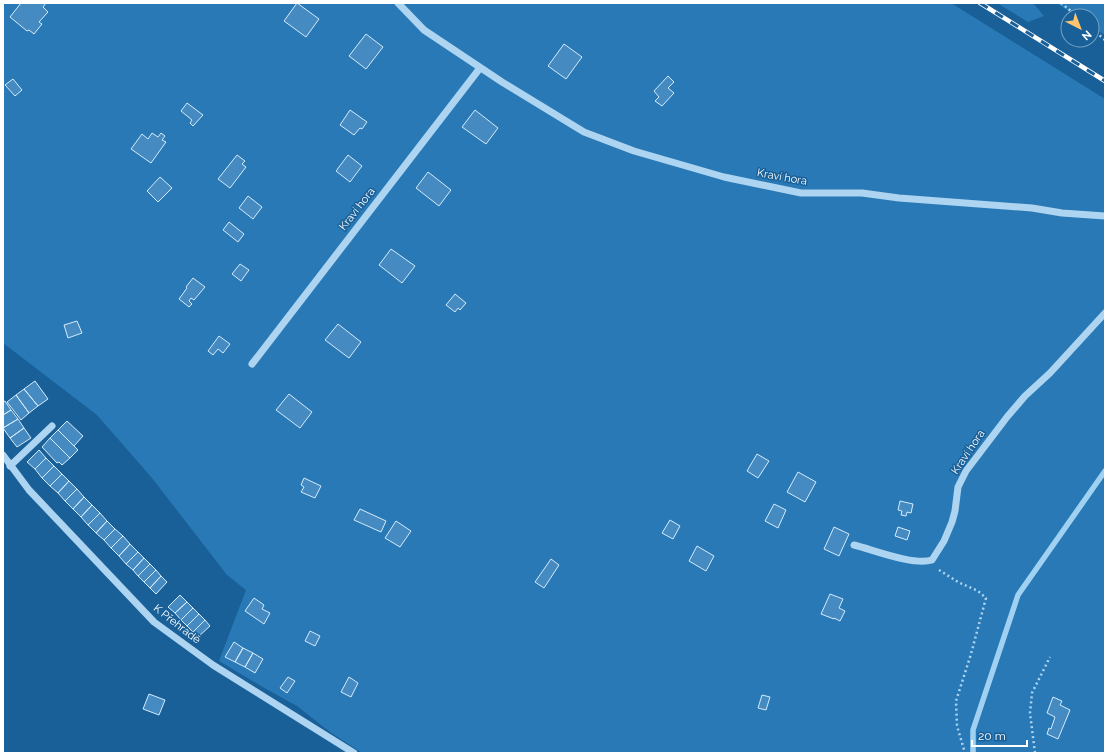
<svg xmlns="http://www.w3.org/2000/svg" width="1108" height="756" font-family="Raleway,sans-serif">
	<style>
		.green { fill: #2879b5 }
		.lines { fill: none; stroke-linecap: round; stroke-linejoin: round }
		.stream { stroke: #a0d1f3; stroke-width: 5.5 }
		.building { fill: #458bc1; stroke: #d5ebfc }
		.path { stroke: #add4f1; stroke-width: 2.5; stroke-dasharray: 2 3; stroke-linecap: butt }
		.minor { stroke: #add4f1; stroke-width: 7 }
		.rail-casing { stroke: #fff; stroke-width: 4.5 }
		.rail { stroke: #196099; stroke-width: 3; stroke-dasharray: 9; stroke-linecap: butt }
		.labels { text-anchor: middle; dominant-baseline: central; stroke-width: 3; stroke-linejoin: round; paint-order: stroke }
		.street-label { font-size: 11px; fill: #fff; stroke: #196099 }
	</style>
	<rect width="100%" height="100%" fill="#196099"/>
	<path class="green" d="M3,3h948l154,96v654h-743l-32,-21 -33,-26 -29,-16 -49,-29 27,-71 -19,-15 -75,-97 -55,-63 -94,-72z
		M997,3h36l11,13 -16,6z
		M1056,3h49v32l-13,-8v-11h-16z"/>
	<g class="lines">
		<path class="stream" d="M973,753v-23l45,-135 87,-124"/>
	</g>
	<path class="building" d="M21,3h25l-3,4 5,5 -9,10 3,2 -8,10 -5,-4 -2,1 -17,-14z
		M297,3l22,16 -13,18 -22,-16z
		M366,34l17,13 -17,22 -17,-13z
		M564,44l18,13 -16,22 -18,-13z
		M668,76l6,6 -6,6 6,5 -12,13 -7,-5 4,-4 -5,-6z
		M13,79l9,11 -7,6 -10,-11z
		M187,103l16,12 -10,11 -3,-3 2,-3 -11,-9z
		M350,110l17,12 -5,7 -2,-1 -6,7 -14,-10z
		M475,110l23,18 -12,16 -24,-17z
		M152,133l6,4 3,-4 4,3 -3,4 4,2 -15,21 -20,-14 11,-15 6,5z
		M237,155l8,6 -3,3 4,3 -16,21 -12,-9z
		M348,155l14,11 -12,16 -14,-11z
		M428,172l23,18 -12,16 -23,-18z
		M160,177l12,11 -14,14 -11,-11z
		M248,196l14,11 -9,12 -14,-11z
		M229,222l15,12 -6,8 -15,-12z
		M391,249l24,17 -13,17 -23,-18z
		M240,264l9,6 -8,11 -9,-7z
		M193,278l12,9 -11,13 -3,-2 -2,3 3,3 -3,3 -10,-8 8,-11 -1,-1z
		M455,294l11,9 -6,7 -2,-2 -3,4 -9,-7z
		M77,321l5,12 -14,5 -4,-13z
		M338,324l23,18 -12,16 -24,-18z
		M219,336l11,8 -7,9 -5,-4 -5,6 -5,-4z
		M35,381l13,18 -10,7 -14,-17z
		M24,389l14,17 -9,7 -13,-18z
		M289,394l23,18 -12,16 -24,-18z
		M16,395l13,18 -8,7 -14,-18z
		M5,401l6,9 -8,5v-13z
		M11,410l7,9 -15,9v-13z
		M18,419l6,9 -14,10 -7,-10z
		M67,421l16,15 -9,10 -16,-16z
		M24,428l7,10 -14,9 -7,-9z
		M58,430l20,20 -8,8 -20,-20z
		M50,438l20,20 -8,7 -3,-3 -2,1 -15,-16z
		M39,450l7,8 -11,11 -8,-7z
		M757,454l12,7 -11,17 -11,-7z
		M46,458l8,8 -12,12 -7,-9z
		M54,466l8,8 -12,12 -8,-8z
		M798,472l18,10 -11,20 -18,-10z
		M62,474l7,7 -11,12 -8,-7z
		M304,478l17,8 -6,12 -14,-6 3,-5 -3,-2z
		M69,481l8,8 -12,12 -7,-8z
		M77,489l7,8 -11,12 -8,-8z
		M84,497l8,8 -11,12 -8,-8z
		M900,501l13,3 -2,9 -4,-1 -1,4 -5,-1 1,-4 -4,-1z
		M774,504l12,6 -8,18 -13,-7z
		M92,505l8,8 -12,12 -7,-8z
		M360,509l26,12 -5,11 -27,-12z
		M100,513l7,8 -11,12 -8,-8z
		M670,520l10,6 -7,13 -11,-6z
		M107,521l8,8 -11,11 -8,-7z
		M396,521l15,10 -11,16 -15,-9z
		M834,527l15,7 -10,22 -15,-7z
		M898,527l12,4 -3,9 -12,-4z
		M115,529l8,7 -12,12 -7,-8z
		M123,536l7,8 -11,12 -8,-8z
		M130,544l8,8 -12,12 -7,-8z
		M697,546l17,10 -8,15 -17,-10z
		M138,552l6,6 -11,12 -7,-6z
		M144,558l6,6 -12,12 -5,-6z
		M551,559l8,6 -15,23 -9,-6z
		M150,564l6,6 -12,12 -6,-6z
		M156,570l5,6 -11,12 -6,-6z
		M161,576l6,6 -11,12 -6,-6z
		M830,594l13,5 -4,9 6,3 -5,10 -6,-3v1l-13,-5z
		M180,595l7,7 -12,11 -7,-6z
		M254,598l10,7 -2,4 8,4 -6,11 -19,-13z
		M187,602l6,6 -12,12 -6,-7z
		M193,608l6,6 -12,12 -6,-6z
		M199,614l6,6 -12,12 -6,-6z
		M205,620l5,6 -12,11 -5,-5z
		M310,631l10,5 -5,10 -10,-5z
		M234,642l9,6 -8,14 -10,-5z
		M243,648l10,5 -8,14 -10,-5z
		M253,653l10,6 -8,14 -10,-6z
		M288,677l7,4 -8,12 -7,-5z
		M349,677l9,6 -7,14 -10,-5z
		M149,694l16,6 -6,15 -16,-6z
		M762,695l8,2 -4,13 -8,-2z
		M1053,697l9,4 -2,4 10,5 -12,29 -11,-5 2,-6 2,1 4,-12 -8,-4z"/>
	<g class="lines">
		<path class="path" d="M1061,3l16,13
			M1092,29l13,11
			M939,570l19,12 20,9 8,7 -15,56 -15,47 1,25 8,27
			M1035,753l-5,-40 2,-20 18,-36"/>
		<path class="minor" d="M398,3l26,27 78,52 82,50 50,19 90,26 77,16h61l37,5 133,10 30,5 43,3
			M252,364l228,-296
			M3,455l26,35 125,132 59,43 141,88
			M10,466l42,-40
			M854,545c20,5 60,21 78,15l12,-19 8,-19 3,-11 3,-24 8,-16 41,-54 18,-21 25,-23 55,-60"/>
		<g class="rail-casing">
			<path id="rail" d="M980,3l125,78"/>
		</g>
		<use href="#rail" class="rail"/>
	</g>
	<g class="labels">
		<g class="street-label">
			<text transform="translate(782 177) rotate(10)">Kraví hora</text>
			<text transform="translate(357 209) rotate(-52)">Kraví hora</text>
			<text transform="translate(968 452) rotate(-56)">Kraví hora</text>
			<text transform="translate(177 624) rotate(38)">K Přehradě</text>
		</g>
	</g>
	<rect width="1108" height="756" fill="none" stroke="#ffffff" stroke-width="8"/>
	<g transform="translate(1080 28) rotate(138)"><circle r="19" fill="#196099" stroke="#75a0c2"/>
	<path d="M0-3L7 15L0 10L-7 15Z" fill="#ffc46d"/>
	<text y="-6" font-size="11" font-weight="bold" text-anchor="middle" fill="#ffffff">N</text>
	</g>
	<path d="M972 740v6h55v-6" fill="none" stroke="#ffffff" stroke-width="2"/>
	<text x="978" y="740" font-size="12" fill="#ffffff" stroke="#196099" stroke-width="3" paint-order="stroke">20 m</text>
</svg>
